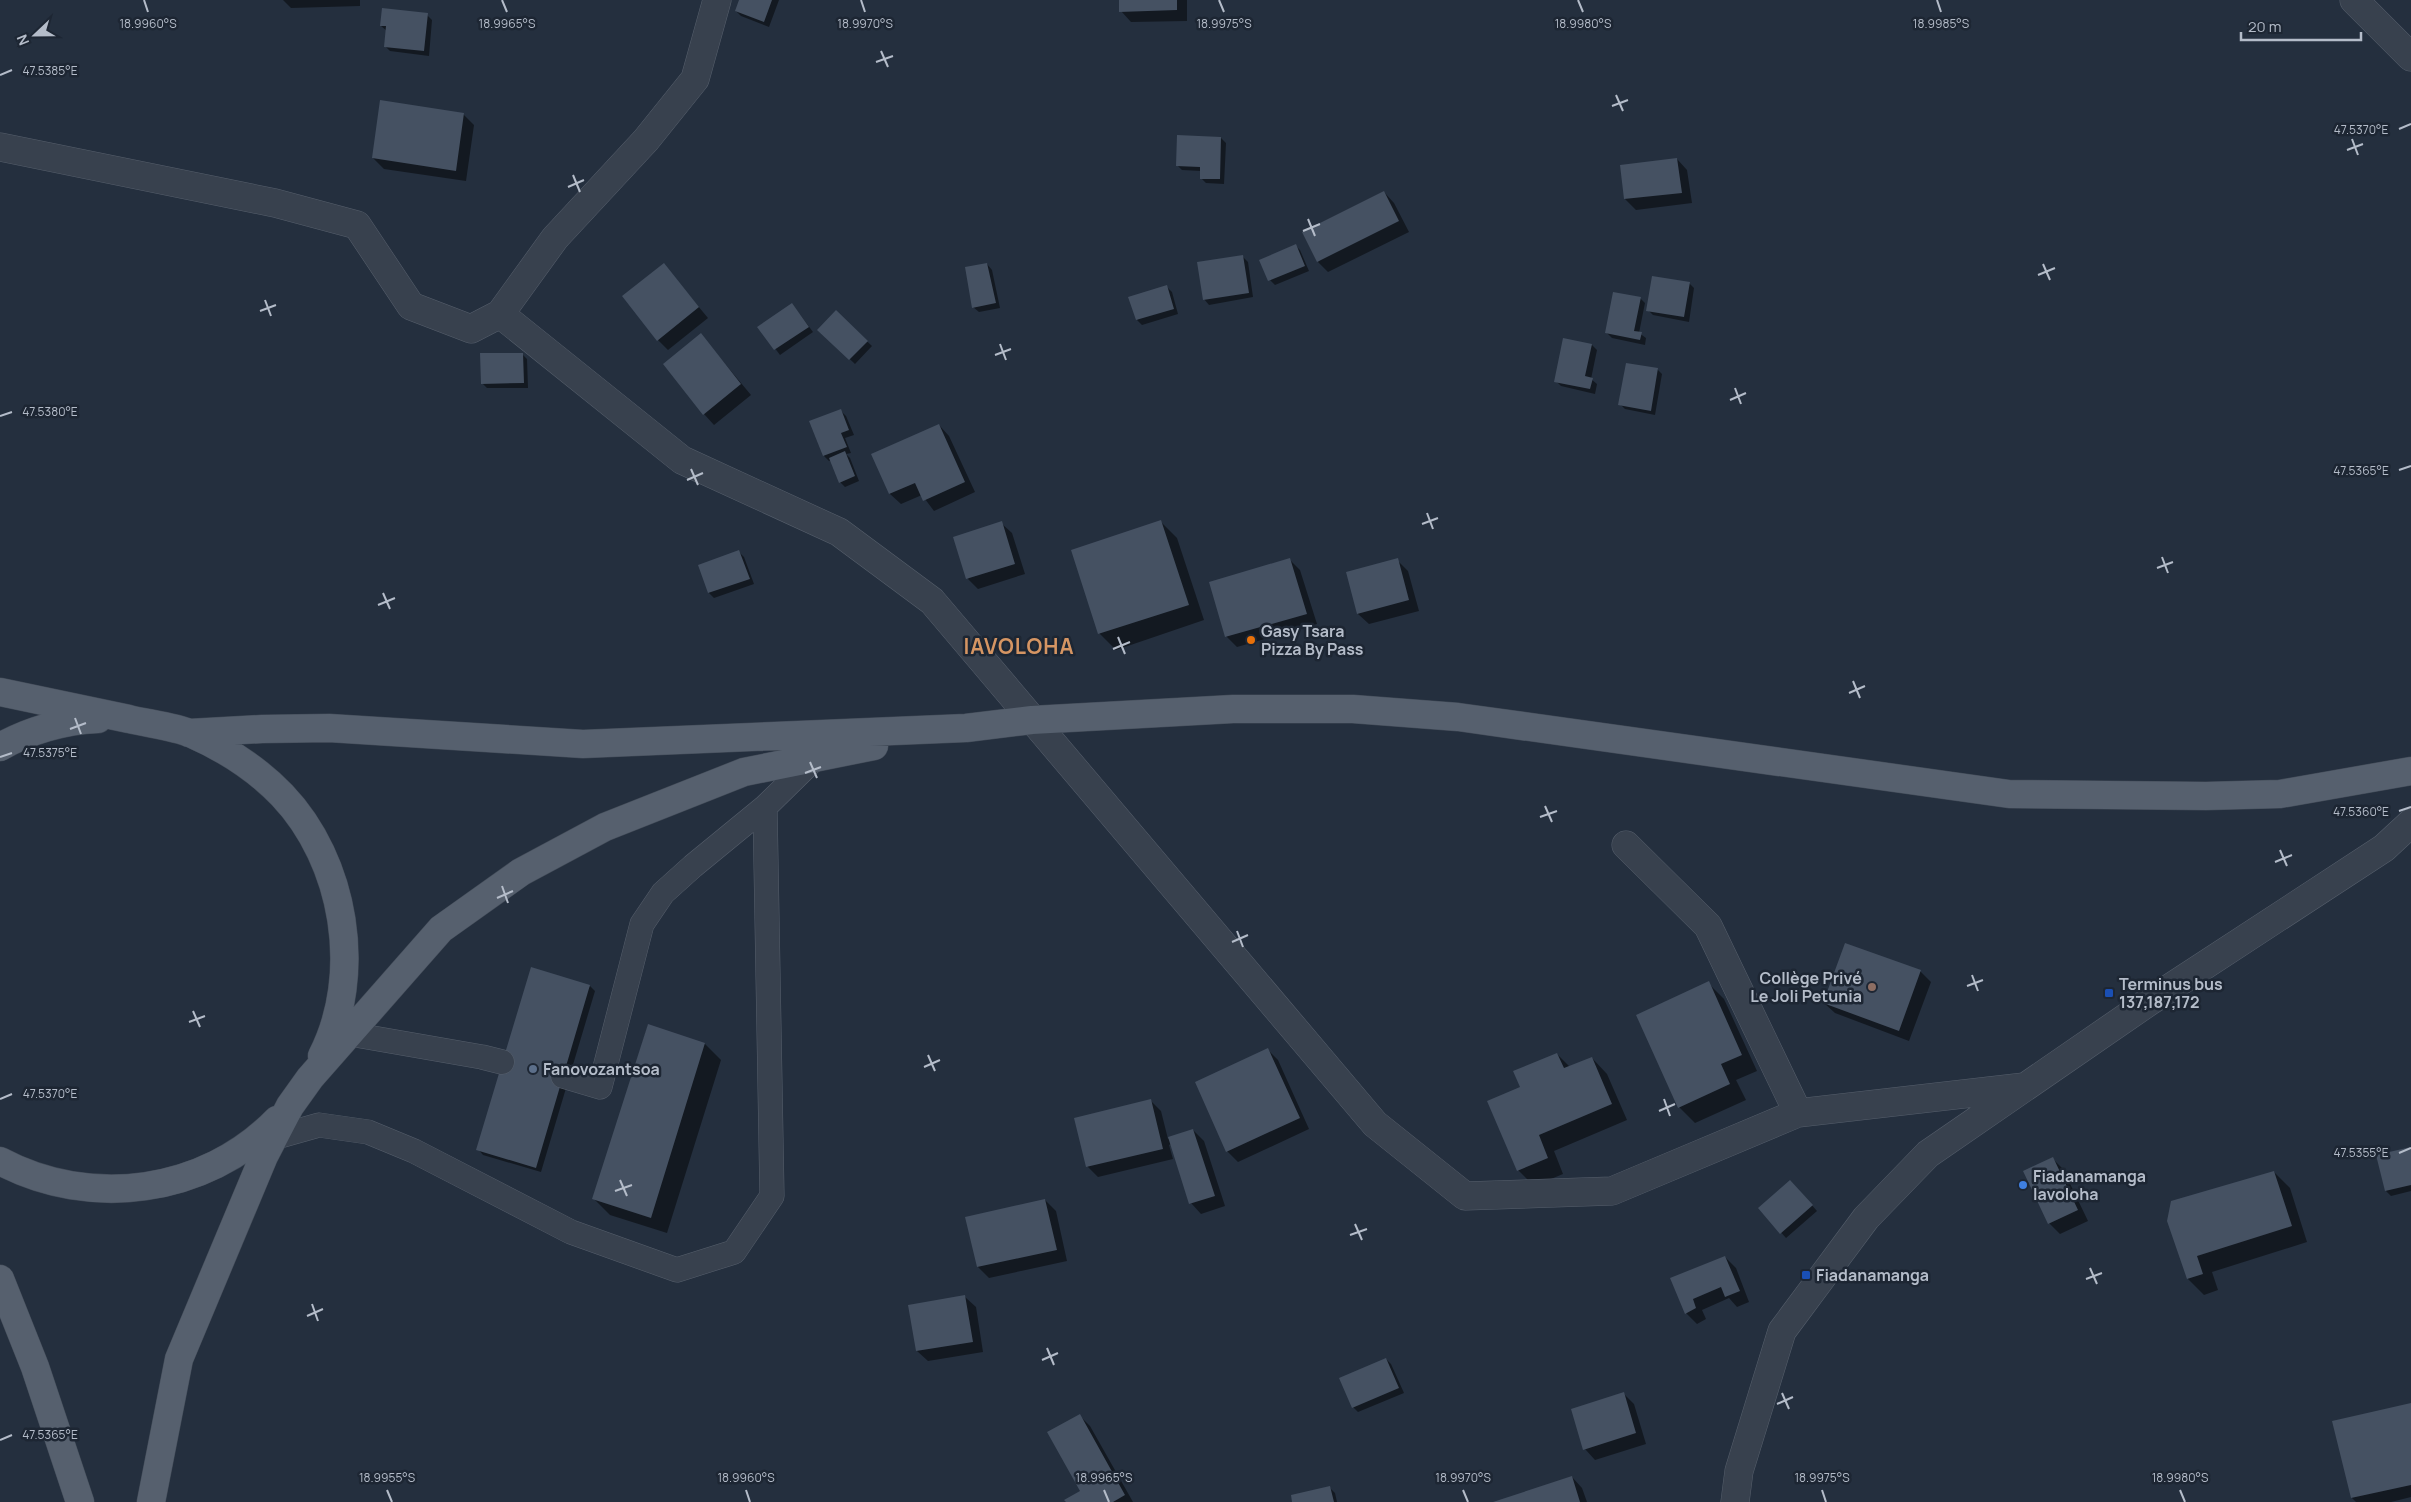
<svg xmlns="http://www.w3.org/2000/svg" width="2411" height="1502" font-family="Manrope,sans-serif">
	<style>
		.shadow { fill: #0007 }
		.building { fill: #455162 }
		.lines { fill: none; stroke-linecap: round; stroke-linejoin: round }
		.service-casing { stroke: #565f6c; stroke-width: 25 }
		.minor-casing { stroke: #565f6c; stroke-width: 29 }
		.primary-casing { stroke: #414a57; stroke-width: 29 }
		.service { stroke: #38414e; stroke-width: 24 }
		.minor { stroke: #38414e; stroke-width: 28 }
		.primary { stroke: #56606e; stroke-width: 28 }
		.ticks { fill: none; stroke: #b4bcc9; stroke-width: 2 }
		.food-dot { fill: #e8710a; stroke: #1d2633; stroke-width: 2 }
		.education-dot { fill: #8d6e63; stroke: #1d2633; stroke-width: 2 }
		.transit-dot { fill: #1a4fb4; stroke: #1d2633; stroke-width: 2 }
		.service-dot { fill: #5c6f8a; stroke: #1d2633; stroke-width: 2 }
		.shop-dot { fill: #3f7fe0; stroke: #1d2633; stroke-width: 2 }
		.labels { text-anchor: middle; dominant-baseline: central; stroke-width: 5; stroke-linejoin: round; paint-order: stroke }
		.poi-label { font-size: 16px; font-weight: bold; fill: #b4bcc9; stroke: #1d2633; text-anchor: start }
		.district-label { font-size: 21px; font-weight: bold; letter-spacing: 1px; fill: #d59563; stroke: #1d2633 }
		.ticks-label { font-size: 12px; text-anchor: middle; fill: #b4bcc9; stroke: #1d2633; stroke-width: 5; stroke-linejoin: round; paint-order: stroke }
	</style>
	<rect width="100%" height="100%" fill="#242f3e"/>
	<path class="shadow" d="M283,0h77v6l-69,2z
		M740,0h39l-10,27 -28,-11 -5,-5z
		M1120,0h67v21l-56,1 -10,-11z
		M427,15l5,5 -3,36 -39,-5 -5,-5 2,-15 -6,-5z
		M463,114l11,11 -8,56 -82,-12 -11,-11z
		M1221,138l5,5 -2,41 -18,-1 -5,-5v-7l-19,-1 -5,-5z
		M1677,159l10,11 5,33 -56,7 -11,-11 -3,-33z
		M1384,192l10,11 15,29 -81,40 -10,-10z
		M1295,245l5,5 9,21 -34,14 -5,-5 -9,-20z
		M1243,257l5,5 5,35 -44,8 -5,-6z
		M663,264l45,54 -40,32 -10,-10z
		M987,264l5,6 8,38 -21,4 -6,-5z
		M1689,283l5,5 -5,34 -36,-7 -5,-5z
		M1167,287l5,5 6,22 -36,11 -5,-5z
		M1640,298l5,5 -6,30 7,5 -1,7 -33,-7 -5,-5z
		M792,304l21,28 -33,23 -21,-28z
		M836,312l36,34 -17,18 -36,-34z
		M701,335l50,60 -37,30 -10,-11z
		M1592,345l5,5 -6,29 6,5 -2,10 -34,-8 -5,-5z
		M522,354l5,5 1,29h-41l-5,-5z
		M1657,369l5,5 -7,41 -30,-6 -5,-5z
		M841,411l5,5 8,19 -9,3 6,15 -5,1 4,4 9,23 -14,6 -5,-5 -9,-22 -2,1 -5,-5 -13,-34z
		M939,425l10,11 26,56 -41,19 -12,-16 -21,9 -11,-10 -17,-40z
		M1161,522l16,16 27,82 -88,30 -16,-16 -27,-83z
		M1001,523l11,10 13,41 -47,15 -10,-10z
		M739,552l5,5 10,27 -40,14 -5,-5 -9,-27z
		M1290,560l10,10 17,54 -80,23 -11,-11z
		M1397,560l11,11 11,40 -50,13 -11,-10 -10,-41z
		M1920,971l11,11 -22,59 -74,-28 -11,-10z
		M1708,983l16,16 33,72 -21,9 10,20 -51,23 -16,-16z
		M590,986l5,5 -54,181 -58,-17 -5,-6z
		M648,1025l57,19 16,16 -54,173 -57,-18 -16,-16z
		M1268,1050l10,10 31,69 -71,33 -11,-11z
		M1557,1054l13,13 22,-9 15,16 20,46 -73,31 9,23 -29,12 -16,-16 3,-82z
		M1150,1100l11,11 7,28 25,-9 11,11 21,65 -24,8 -10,-11 -20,-59 -2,1 4,14 -75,18 -10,-10 -12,-48z
		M2411,1148v43l-20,5 -5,-5z
		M2052,1158l11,11 25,52 -28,13 -11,-11 -24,-51z
		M2274,1172l16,16 17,54 -95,30 6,18 -14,5 -16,-16 -20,-58z
		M1795,1186l22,25 -31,27 -26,-29z
		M1045,1200l11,11 11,50 -78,17 -11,-11 -11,-49z
		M1725,1257l11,11 13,34 -12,5 -8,-9 -27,12 4,9 -9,5 -11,-11 -14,-34z
		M965,1297l11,10 7,45 -55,9 -11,-10z
		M1386,1359l5,5 13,29 -46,19 -5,-5z
		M1624,1394l10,10 12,40 -51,16 -10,-11z
		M2411,1404v93l-20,5h-35l-4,-4 -18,-76z
		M1080,1416l10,10 43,76h-66l15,-11z
		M1572,1477l10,11 5,14h-91z
		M1330,1488l5,5 2,9h-44z"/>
	<path class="building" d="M739,0h33l-8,22 -29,-11z
		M1119,0h58v10l-58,2z
		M382,8l46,5 -4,38 -40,-4 2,-21h-6z
		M380,100l84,13 -8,58 -84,-13z
		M1177,135l44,2 -1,42h-20v-12l-24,-1z
		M1677,158l5,35 -58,6 -4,-34z
		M1384,191l15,30 -82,41 -15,-30z
		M1296,244l9,22 -37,15 -9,-21z
		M1243,255l6,38 -46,7 -6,-38z
		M664,263l35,44 -42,34 -35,-45z
		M987,263l9,40 -24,5 -7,-41z
		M1652,276l38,6 -6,35 -38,-6z
		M1167,285l7,24 -38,11 -8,-23z
		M1613,292l28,5 -7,34 8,1 -2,8 -35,-7z
		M792,303l17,24 -35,23 -17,-23z
		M836,310l32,31 -19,19 -32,-30z
		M701,333l40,51 -38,31 -40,-51z
		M1563,338l29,6 -7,32 8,2 -3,11 -36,-7z
		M480,353h43l1,30 -43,1z
		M1626,363l32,5 -7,43 -33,-6z
		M841,409l8,21 -8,3 6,14 -24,9 -14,-35z
		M939,424l26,58 -42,19 -8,-18 -26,11 -18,-40z
		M845,451l10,25 -16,7 -10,-25z
		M1161,520l28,85 -91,29 -27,-84z
		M1002,521l13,43 -49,15 -13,-42z
		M739,550l11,29 -42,14 -10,-28z
		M1290,558l17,56 -82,23 -16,-55z
		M1398,558l11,42 -52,14 -11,-42z
		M1845,943l76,27 -22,61 -76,-28z
		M531,967l59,18 -54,183 -60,-18z
		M1709,981l33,74 -21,9 9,20 -52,24 -42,-93z
		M648,1024l57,19 -54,175 -59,-19z
		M1268,1048l32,70 -74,34 -31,-70z
		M1557,1053l7,15 28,-11 20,47 -73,31 9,23 -31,13 -30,-70 33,-14 -7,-16z
		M1151,1099l12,50 -77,18 -12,-49z
		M1193,1129l22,67 -26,8 -21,-67z
		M2411,1147v38l-26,6 -9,-36z
		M2053,1157l25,53 -30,14 -25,-53z
		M2274,1171l18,55 -95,30 6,18 -16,5 -20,-58 4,-20z
		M1790,1180l23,25 -33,29 -22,-26z
		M1045,1199l12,51 -80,17 -12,-50z
		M1725,1256l15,35 -15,6 -4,-10 -28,12 3,9 -11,6 -15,-36z
		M965,1295l8,47 -57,9 -8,-46z
		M1386,1358l13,30 -47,20 -13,-30z
		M1624,1392l12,41 -53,17 -12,-41z
		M2411,1403v82l-60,13 -19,-77z
		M1080,1414l45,81 -12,7h-47l-2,-2 16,-9 -33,-59z
		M1572,1476l8,26h-87z
		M1330,1486l4,16h-42l-1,-7z"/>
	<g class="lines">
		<g class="service-casing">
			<path id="service" d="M350,1034l132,23 20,5
				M563,1076l37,11 42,-163 21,-31 30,-27 72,-59 51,-50
				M273,1138l46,-13 49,7 46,19 157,81 106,38 57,-18 38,-56 -7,-389"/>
		</g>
		<g class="minor-casing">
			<path id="minor" d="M717,0l-22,79 -49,61 -91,98 -55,76 182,146 157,72 93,69 443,523 90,72 147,-5 186,-78 226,-26
				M2354,0l57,57
				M0,147l275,56 82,22 54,81 60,23 29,-15
				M1626,845l82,81 90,187
				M1735,1502l4,-31 43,-140 84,-113 62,-64 222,-153 234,-153 27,-25"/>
		</g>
		<g class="primary-casing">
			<path id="primary" d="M0,692c43,9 86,18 129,27 20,5 44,7 63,15 34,15 64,34 90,61 63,66 82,179 40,261
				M189,733l73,-4 67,-1 254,16 383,-16 66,-8 201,-11h120l105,8 551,77 197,2 74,-2 131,-23
				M0,747c28,-16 65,-27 98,-28
				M0,1161c90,48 205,33 277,-41
				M0,1279l35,88 45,135
				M151,1502l28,-143 85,-203 26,-50 20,-28 131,-149 80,-57 84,-45 139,-55 130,-26"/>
		</g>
		<use href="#service" class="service"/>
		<use href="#minor" class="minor"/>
		<use href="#primary" class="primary"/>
	</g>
	<path class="ticks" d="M144,0l4,12M502,0l5,12M861,0l4,12M1219,0l5,12M1578,0l5,12M1937,0l4,12M881,51l7,16M876,62l17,-6M0,75l12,-5M1616,95l7,16M1612,106l16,-6M2399,129l12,-5M2352,139l6,16M2347,150l16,-6M573,175l7,17M568,187l16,-7M1308,219l7,17M1303,231l17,-7M2043,264l7,16M2038,275l17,-7M265,300l6,16M260,311l16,-6M1000,344l6,16M995,355l16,-6M1735,388l6,16M1730,400l16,-7M0,416l12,-4M691,469l7,16M2399,470l12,-4M687,480l16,-7M1427,513l6,16M1422,524l16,-6M2162,557l6,16M2157,568l16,-6M383,593l7,16M378,605l17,-7M1118,637l7,17M1113,649l17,-7M1853,681l7,17M1849,693l16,-7M75,718l6,16M70,729l16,-6M0,757l12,-4M810,762l7,16M805,773l16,-6M1545,806l7,16M2399,811l12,-4M1540,817l17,-6M2280,850l7,16M2275,862l17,-7M502,886l6,17M497,898l16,-7M1237,931l6,16M1232,942l16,-7M1972,975l6,16M1967,986l16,-6M193,1011l7,16M189,1022l16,-6M928,1055l7,16M924,1067l16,-7M0,1099l12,-5M1664,1099l6,17M1659,1111l16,-7M2399,1153l12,-5M620,1180l7,16M615,1191l17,-6M1355,1224l7,16M1350,1235l17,-6M2090,1268l7,16M2086,1279l16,-6M312,1304l6,17M307,1316l16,-7M1047,1348l7,17M1042,1360l16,-7M1782,1393l7,16M1777,1404l16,-7M0,1440l12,-5M387,1490l5,12M746,1490l4,12M1104,1490l5,12M1463,1490l5,12M1822,1490l4,12M2180,1490l5,12"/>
	<circle class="food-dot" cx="1251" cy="640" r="5"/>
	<circle class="education-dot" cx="1872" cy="987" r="5"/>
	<g class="transit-dot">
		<rect x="2104" y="988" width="10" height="10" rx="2.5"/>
		<rect x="1801" y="1270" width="10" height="10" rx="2.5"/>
	</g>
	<circle class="service-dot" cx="533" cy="1069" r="5"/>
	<circle class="shop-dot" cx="2023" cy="1185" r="5"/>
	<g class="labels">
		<g class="poi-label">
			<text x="1261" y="631">Gasy Tsara<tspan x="1261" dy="18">Pizza By Pass</tspan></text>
			<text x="1862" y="978" text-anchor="end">Collège Privé<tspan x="1862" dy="18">Le Joli Petunia</tspan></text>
			<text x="2119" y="984">Terminus bus<tspan x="2119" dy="18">137,187,172</tspan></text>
			<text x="543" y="1069">Fanovozantsoa</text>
			<text x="2033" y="1176">Fiadanamanga<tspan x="2033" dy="18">Iavoloha</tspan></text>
			<text x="1816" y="1275">Fiadanamanga</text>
		</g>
		<g class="district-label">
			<text x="1019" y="646">IAVOLOHA</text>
		</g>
	</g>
	<g class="ticks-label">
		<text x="148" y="28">18.9960°S</text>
		<text x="507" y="28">18.9965°S</text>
		<text x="865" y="28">18.9970°S</text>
		<text x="1224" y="28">18.9975°S</text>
		<text x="1583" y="28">18.9980°S</text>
		<text x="1941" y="28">18.9985°S</text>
		<text x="50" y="75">47.5385°E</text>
		<text x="2361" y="134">47.5370°E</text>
		<text x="50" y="416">47.5380°E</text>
		<text x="2361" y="475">47.5365°E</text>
		<text x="50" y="757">47.5375°E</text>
		<text x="2361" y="816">47.5360°E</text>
		<text x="50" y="1098">47.5370°E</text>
		<text x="2361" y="1157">47.5355°E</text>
		<text x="50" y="1439">47.5365°E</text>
		<text x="387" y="1482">18.9955°S</text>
		<text x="746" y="1482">18.9960°S</text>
		<text x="1104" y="1482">18.9965°S</text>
		<text x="1463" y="1482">18.9970°S</text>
		<text x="1822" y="1482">18.9975°S</text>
		<text x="2180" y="1482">18.9980°S</text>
	</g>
	<g transform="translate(35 35) rotate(248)" stroke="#1d2633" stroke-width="4" paint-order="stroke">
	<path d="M0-4L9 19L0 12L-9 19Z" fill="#b4bcc9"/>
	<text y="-8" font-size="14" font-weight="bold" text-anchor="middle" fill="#b4bcc9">N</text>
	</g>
	<path d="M2241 32v8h120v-8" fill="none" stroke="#b4bcc9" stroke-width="2.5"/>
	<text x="2248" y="32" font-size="15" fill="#b4bcc9" stroke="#1d2633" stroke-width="4" paint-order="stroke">20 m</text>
</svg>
